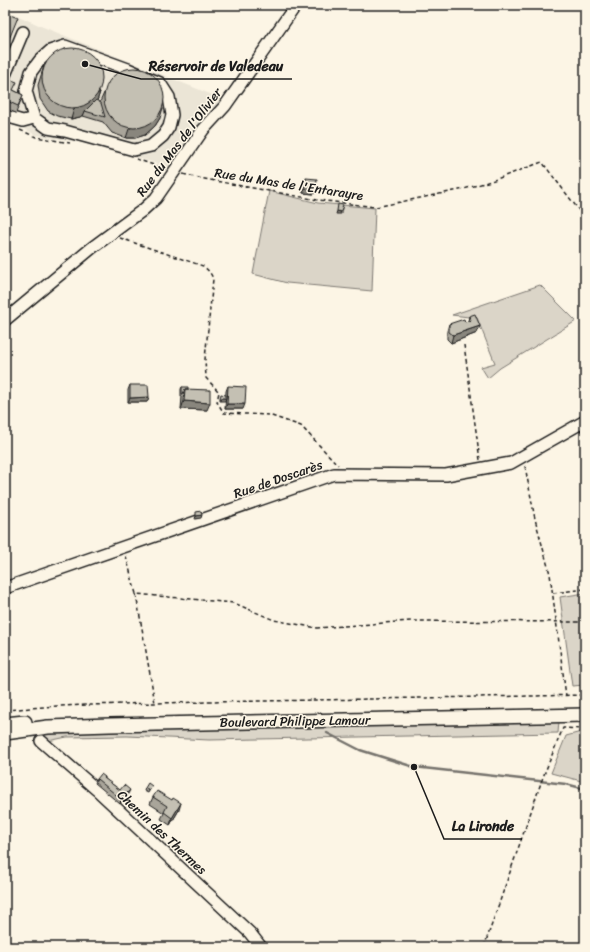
<svg xmlns="http://www.w3.org/2000/svg" width="590" height="952" font-family="Sriracha,sans-serif">
	<style>
		.built { fill: #ebe5d6 }
		.green { fill: #dbd5c8; stroke: #7c7872 }
		.lines { fill: none; stroke-linecap: round; stroke-linejoin: round }
		.stream { stroke: #75726c; stroke-width: 2.5 }
		.minor-casing { stroke: #1c1c1c; stroke-width: 14 }
		.major-casing { stroke: #1c1c1c; stroke-width: 16 }
		.path { stroke: #1c1c1c; stroke-width: 1.5; stroke-dasharray: 4 3; stroke-linecap: butt }
		.minor { stroke: #fcf5e5; stroke-width: 11 }
		.major { stroke: #fcf5e5; stroke-width: 13 }
		.wall { fill: #a9a59a; stroke: #1c1c1c }
		.shaded-wall { fill: #89867d; stroke: #1c1c1c }
		.building { fill: #c4c0b3; stroke: #1c1c1c }
		.labels { text-anchor: middle; dominant-baseline: central; stroke-width: 3; stroke-linejoin: round; paint-order: stroke }
		.street-label { font-size: 13px; fill: #1c1c1c; stroke: #fcf5e5 }
		.leader { fill: none; stroke: #1c1c1c; stroke-width: 1.5 }
		.callout-dot { fill: #1c1c1c; stroke: #fcf5e5; stroke-width: 1.5 }
		.callout-label { font-size: 14px; text-anchor: middle; font-weight: bold; fill: #1c1c1c; stroke: #fcf5e5; stroke-width: 3; stroke-linejoin: round; paint-order: stroke }
	</style>
	<rect width="100%" height="100%" fill="#fcf5e5"/>
	<filter id="ink" filterUnits="userSpaceOnUse"><feTurbulence type="fractalNoise" baseFrequency=".025" numOctaves="2"/><feDisplacementMap in="SourceGraphic" scale="8" xChannelSelector="R" yChannelSelector="G"/><feConvolveMatrix kernelMatrix="1 2 1 2 8 2 1 2 1" color-interpolation-filters="sRGB"/></filter>
	<g filter="url(#ink)">
		<path class="built" d="M5,10l38,17 182,73 -53,68 -82,-24 -54,-9 -15,-8 -16,-4z"/>
		<path class="green" d="M269,191l49,12 57,5 -3,83 -85,-8 -34,-9z
			M540,285l36,36 -76,47 -12,10 -7,-11 14,-4 -18,-45 -25,-3z
			M585,593v92l-13,1 -12,-89z
			M559,721l-1,12 -349,7 -82,-4 -60,1 -19,4 -10,-7 14,-2z
			M581,732l4,1v49l-34,-9 15,-37z"/>
		<g class="lines">
			<path class="stream" d="M327,733l33,17 54,17 152,17 19,5"/>
			<g class="minor-casing">
				<path id="minor" d="M65,46l63,23 32,14 9,14 3,18 -3,12 -6,9 -12,10 -17,4 -69,-19 -17,-3 -14,-10 -8,-27 5,-19 9,-12 10,-9z
					M5,75l18,-43
					M5,116l18,5 11,-3
					M5,320l88,-73 50,-37 13,-12 47,-68 22,-24 71,-101
					M5,588l329,-114 112,1 65,-12 74,-42
					M41,741l56,49 153,143 11,14"/>
			</g>
			<g class="major-casing">
				<path id="major" d="M5,724l20,-2
					M5,733l43,-6 62,-2 475,-10"/>
			</g>
			<path class="path" d="M20,130l16,7 34,6
				M136,159l30,10
				M183,174l16,4 119,22 58,7 88,-18 30,-9 48,-18 43,56
				M120,238l83,28c5,4 8,7 10,13l-8,80 1,19 13,14 -2,10 7,11 45,2 32,11 37,39
				M464,345l16,115
				M525,466l10,53 15,55 16,122
				M126,556l10,38 98,9 40,17 43,8 94,-7 174,1
				M553,593l32,-4
				M136,594l19,109
				M5,710l52,-4 98,-3 430,-8
				M484,947l59,-170 20,-49 22,1"/>
			<use href="#minor" class="minor"/>
			<use href="#major" class="major"/>
		</g>
		<path class="wall" d="M44,66l56,26 -3,9 3,1 4,-9 56,25 -5,8 -10,9 -10,3h-9l-14,-5 -9,-11 -20,-6 1,-2 -4,3 -9,2 -14,-3 -9,-5 -8,-12 -2,-14z
			M5,89l8,1 10,5 -7,18 -11,-4z
			M306,178l10,11 -2,5 -11,-1 1,-10z
			M469,316l8,17 -26,10 -4,-4v-8l2,-7 16,-2 3,-1z
			M130,385l19,12 -2,5h-19v-12z
			M228,386l15,23h-18l1,-18z
			M182,387l6,2 19,21 -26,-1 1,-13h-1v-7z
			M105,777v2l15,11 8,4 -8,10 -25,-21 2,-4z
			M152,786l-4,7 -4,-2 1,-3z
			M153,797l26,13 -9,15 -9,-6 3,-6 -14,-9z"/>
		<path class="shaded-wall" d="M100,92l-3,9 -12,10 -1,3 -4,3 -9,2 3,-10z
			M163,108l-3,10 -5,8 -10,9 -10,3h-9l3,-9z
			M305,188l11,1 -2,5 -11,-1z
			M337,211l4,1v2h-5z
			M480,326l-3,7 -26,10 2,-8z
			M149,397l-2,5h-19l2,-4z
			M220,398h6l-1,3h-5z
			M184,401l26,2 -3,7 -26,-1z
			M227,404h18l-2,5h-18z
			M202,515l-1,3 -6,1 1,-3z
			M130,790l-2,4 -8,10 1,-5z
			M181,803l-2,7 -9,15 2,-7z"/>
		<path class="building" d="M5,12l13,5 -13,32z
			M42 78a30 30 0 1 1 60 0a30 30 0 1 1-60 0Z
			M104 98a30 30 0 1 1 60 0a30 30 0 1 1-60 0Z
			M9,79l8,3 -4,8 10,5 -5,11 -13,-6v-11z
			M96,100l5,3 4,14 -20,-6z
			M306,178l11,1 -1,10 -11,-1z
			M338,204l5,1 -2,7 -4,-1z
			M475,314l5,12 -27,9 -4,-3v-8l15,-5 1,3 6,-2 -2,-4z
			M130,385h18l1,12 -19,1z
			M228,386l18,1 -1,17h-18z
			M182,387h6v2h-3l-2,5h-1z
			M185,389l25,1v13l-26,-2z
			M221,394l5,1v3h-6z
			M201,511l1,4 -6,1v-4z
			M101,774l4,3 -1,1 16,12 4,-5 6,5 -9,9 -24,-20z
			M148,783l4,3 -3,5 -4,-3z
			M157,791l15,9 1,-2 8,5 -9,15 -8,-6 3,-6 -14,-9z"/>
	</g>
	<g class="labels">
		<g class="street-label">
			<text transform="translate(179 142) rotate(-53)">Rue du Mas de l'Olivier</text>
			<text transform="translate(289 184) rotate(9)">Rue du Mas de l'Entarayre</text>
			<text transform="translate(278 479) rotate(-19)">Rue de Doscarès</text>
			<text transform="translate(295 721) rotate(-1)">Boulevard Philippe Lamour</text>
			<text transform="translate(162 832) rotate(43)">Chemin des Thermes</text>
		</g>
	</g>
	<path class="leader" d="M85 64L141 79H292M414 767L444 839H522"/>
	<g class="callout-dot">
		<circle cx="85" cy="64" r="4"/>
		<circle cx="414" cy="767" r="4"/>
	</g>
	<g class="callout-label">
		<text x="216" y="71">Réservoir de Valedeau</text>
		<text x="483" y="831">La Lironde</text>
	</g>
	<rect width="590" height="952" fill="none" stroke="#fcf5e5" stroke-width="20"/>
	<rect x="10" y="10" width="570" height="932" fill="none" stroke="#1c1c1c" stroke-width="1.5" filter="url(#ink)"/>
</svg>
